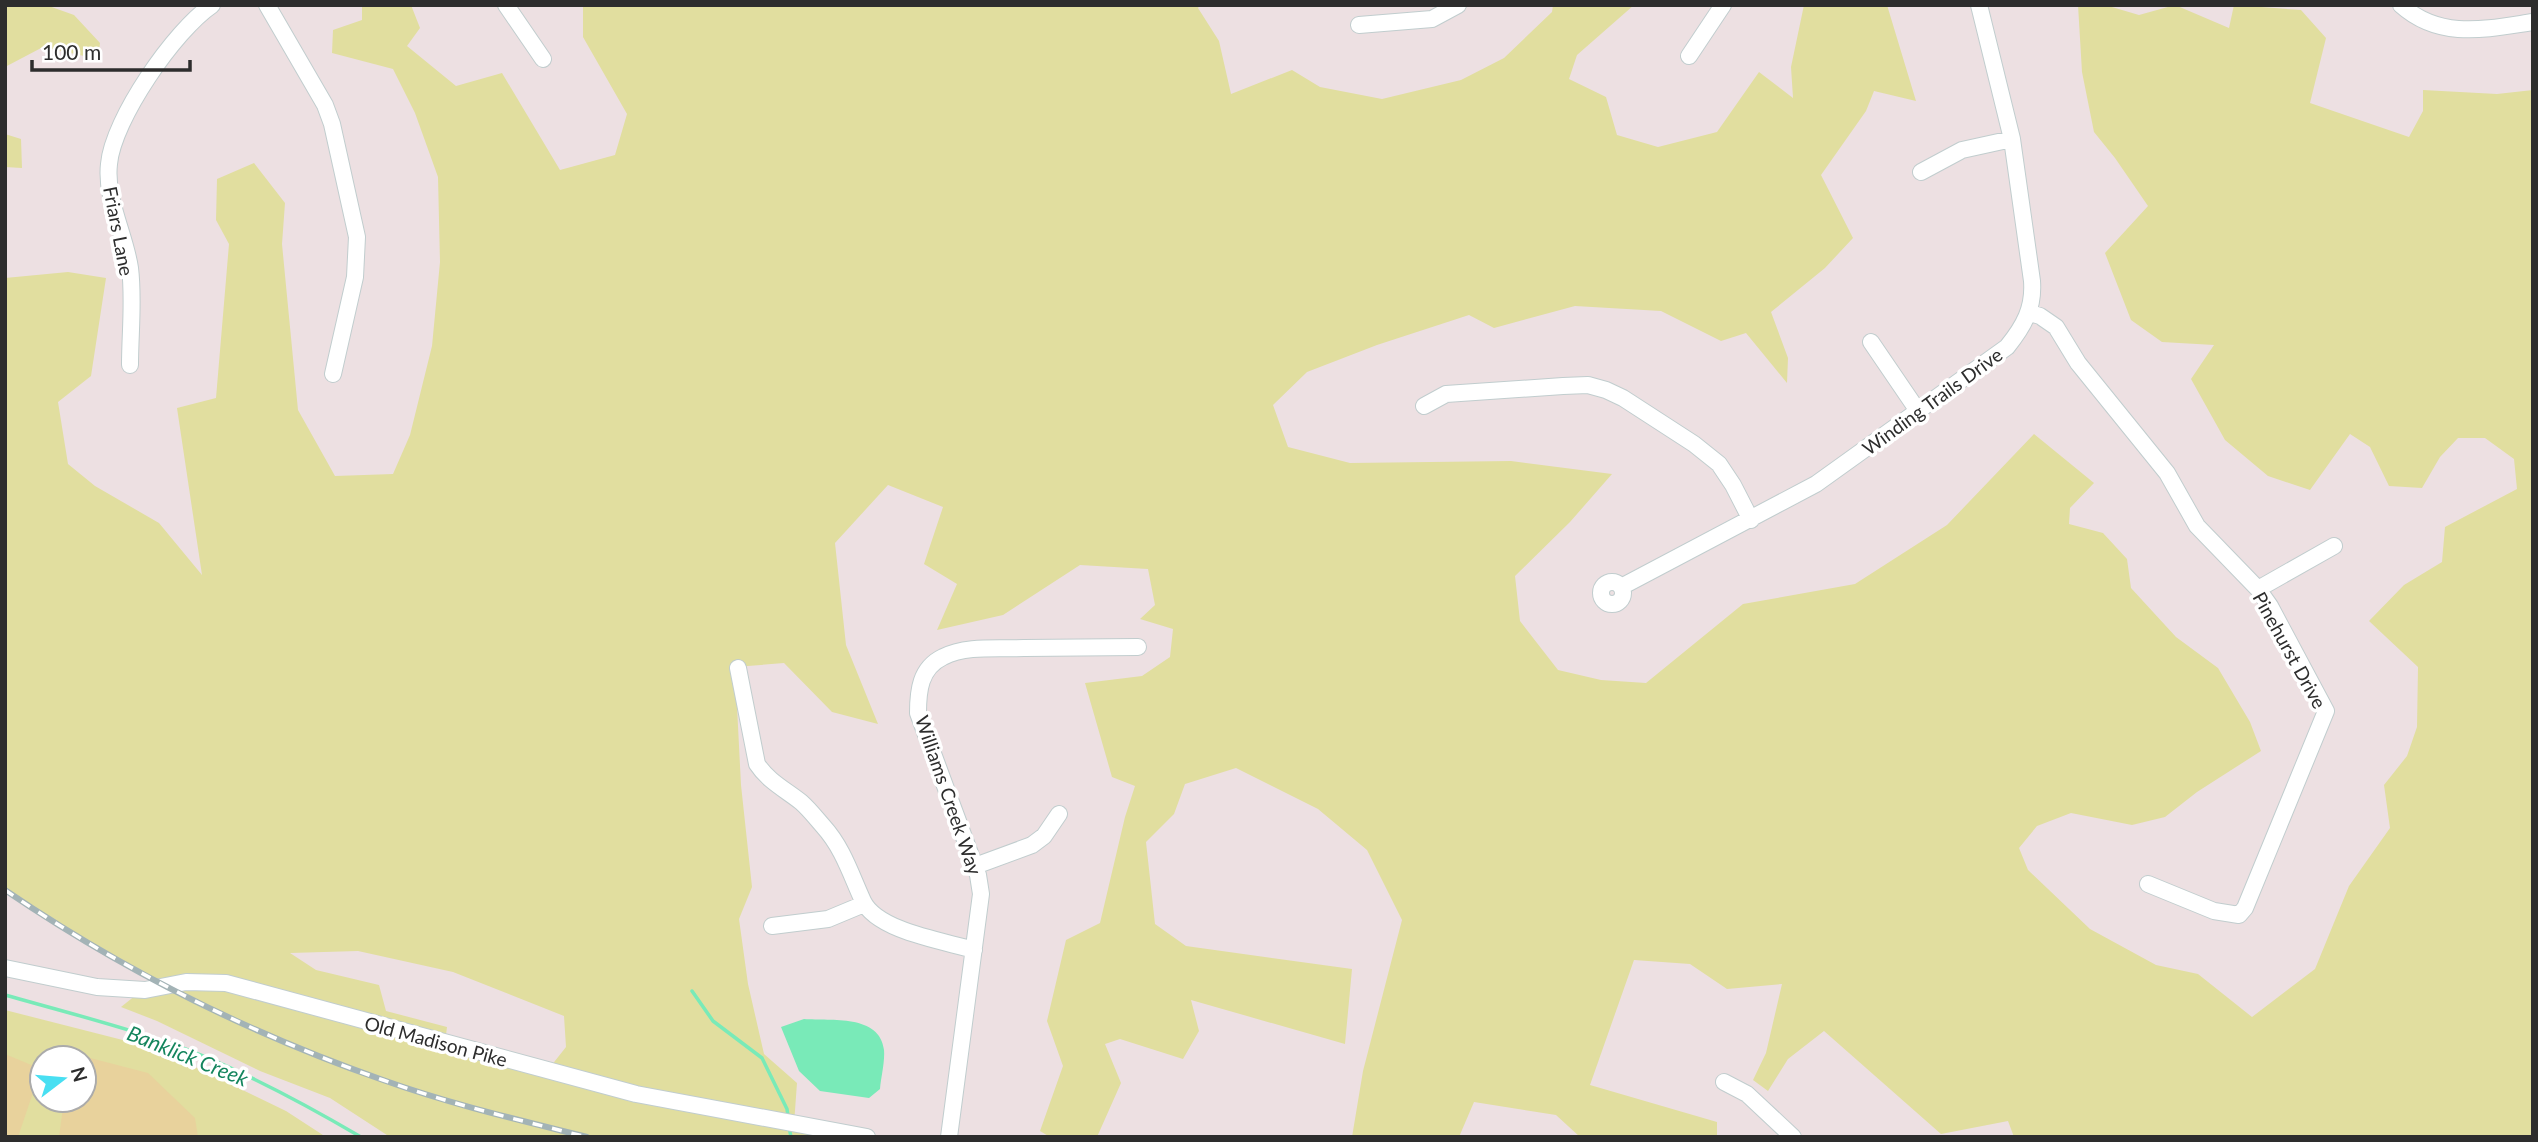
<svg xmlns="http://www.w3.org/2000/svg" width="2538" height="1142" font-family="Lato,sans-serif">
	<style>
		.green { fill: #e1de9f; fill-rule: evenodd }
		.pitch { fill: #e8d29c }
		.water { fill: #79eab8 }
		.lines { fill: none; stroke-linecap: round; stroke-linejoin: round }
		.stream { stroke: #79eab8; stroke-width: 3.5 }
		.minor-casing { stroke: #c1cdce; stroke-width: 18 }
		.minor { stroke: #fff; stroke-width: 16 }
		.rail-casing { stroke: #a3b3b6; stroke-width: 6 }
		.rail { stroke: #fff; stroke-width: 3.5; stroke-dasharray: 10; stroke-linecap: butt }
		.labels { text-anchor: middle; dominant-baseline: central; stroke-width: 7; stroke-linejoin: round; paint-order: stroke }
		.street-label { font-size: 19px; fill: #2d2d2d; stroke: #fff }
		.water-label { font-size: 21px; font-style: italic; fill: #14855d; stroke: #fff }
	</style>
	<rect width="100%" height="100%" fill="#ede0e2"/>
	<path class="green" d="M5,5h41l28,10 26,28 -2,16 -55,-12 -38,20z
		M362,5h49l9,23 -13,18 49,40 46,-13 58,97 55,-15 12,-41 -44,-77v-32h617l-2,3 21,33 12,53 61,-24 28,17 62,12 79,-19 43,-22 48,-46 1,-7h81l-57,50 -8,24 37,18 11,38 41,12 59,-15 42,-60 34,26 -2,-31 13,-62h83l29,96 -42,-10 -8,20 -45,64 32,63 -28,30 -54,44 17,46 -1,25 -41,-50 -25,8 -60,-30 -86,-5 -81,22 -25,-13 -92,30 -70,27 -34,33 15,42 62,16 161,-2 101,13 -42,48 -55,54 5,45 38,49 43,10 45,3 97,-79 112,-20 92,-59 87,-91 60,49 -24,25 -1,16 34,9 24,26 4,29 45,49 42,31 32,54 11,29 -64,41 -32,25 -33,8 -61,-12 -34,13 -18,22 9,22 62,59 66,36 42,9 54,43 63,-48 34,-83 41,-58 -6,-43 23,-29 10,-29 1,-60 -49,-46 35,-36 38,-23 3,-35 72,-38 -3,-30 -29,-21h-27l-18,19 -18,31 -33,-2 -19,-39 -20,-13 -40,56 -42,-14 -43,-36 -34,-61 23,-34 -52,-3 -31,-22 -26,-67 43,-47 -33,-48 -21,-26 -12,-60 -4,-67h27l34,10 36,-10 54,23 5,-23 67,5 25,28 -16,65 99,34 14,-26v-21l74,4 36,-4v1047h-519l-6,-16 -67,13 -117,-103 -36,28 -20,32 -15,-11 13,-27 16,-69 -55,5 -37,-25 -56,-4 -44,125 127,37v15h-137l-24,-22 -82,-13 -15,35h-107l11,-66 39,-151 -35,-70 -49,-41 -82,-41 -51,16 -11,30 -28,28 9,82 31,22 166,23 -7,75 -154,-44 8,31 -16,28 -63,-20 -15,5 16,39 -24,54h-47l-10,-6 23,-65 -16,-45 19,-81 34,-17 25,-106 10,-31 -23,-9 -27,-94 57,-7 28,-19 3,-28 -33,-10 15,-14 -7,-36 -68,-4 -77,50 -66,15 20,-46 -33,-20 19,-57 -55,-22 -53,58 11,102 32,79 -46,-12 -48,-49 -49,4 6,118 11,102 -13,32 9,65 16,70 33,29 -3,41 73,13h-477l-60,-39 -70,-27 -103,-50 -36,-14 35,-28 -109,-62 -42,-27v-612l63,-6 38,6 -15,98 -33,26 10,62 27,22 64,37 43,52 -25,-167 39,-10 13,-154 -13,-24 1,-41 37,-16 31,40 -3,41 16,166 37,66 58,-2 17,-39 22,-89 8,-84 -2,-85 -23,-64 -22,-44 -61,-16 1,-23 29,-10zM358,951l95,21 111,44 2,31 -19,24 -102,-28 2,-16 -61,-16 -7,-26 -63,-15 -26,-17z
		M5,134l16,5 1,29 -17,-1z
		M5,1010l153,39 128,62 40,26h-321zM42,1058h42v42h-42z"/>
	<path class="pitch" d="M71,1053l77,20 47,45 3,19h-139l5,-37h20v-42h-14z
		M5,1054l36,15 -23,68h-13z"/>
	<path class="water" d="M804,1019c27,2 76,-5 80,31 1,12 -3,27 -4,39l-11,9 -49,-7 -21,-20 -18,-44z"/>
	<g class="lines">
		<path class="stream" d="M692,991l21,30 49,37 25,51 1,7
			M5,995c50,14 100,27 149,43 70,22 144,62 207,99
			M789,1127l2,10"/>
		<g class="minor-casing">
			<path id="minor" d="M267,5l58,100 7,19 25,113 -2,40 -22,97
				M506,5l37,54
				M2401,5c39,35 85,24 132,17
				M1359,25l73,-6 26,-14
				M1689,56l34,-51
				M1921,172l41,-22 50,-11
				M2030,313l10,3 16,11 22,36 89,110 30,53 61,63 12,17 56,105 -81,197 -6,7 -25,-4 -66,-27
				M1871,342l47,69
				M130,365c0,-32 4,-65 0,-97 -5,-34 -25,-69 -21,-104 4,-45 66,-134 103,-159
				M1424,406l22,-12 117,-8 25,-1 18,5 17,8 71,46 25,20 14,21 18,35
				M1601 593a11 11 0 1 1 22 0a11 11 0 1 1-22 0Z
				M1621,587l195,-103 191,-137c17,-21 27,-39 25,-66l-20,-142 -33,-134
				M2258,589l76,-43
				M738,668l19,96c11,17 29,26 44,38 8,7 15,16 22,24 20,22 28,49 40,75 14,30 81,40 111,49
				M975,866l57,-21 12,-9 15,-22
				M772,926l56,-7 36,-15
				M5,968l92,19 48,3 41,-8 40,1 410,111 231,43
				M1724,1082l23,12 46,43
				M949,1137l32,-243 -3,-19 -60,-162c0,-22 2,-45 25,-56 23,-12 55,-8 81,-9 38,0 76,-1 114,-1"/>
		</g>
		<use href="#minor" class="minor"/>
		<g class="rail-casing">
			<path id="rail" d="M5,890c116,79 246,144 378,190 67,24 136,40 204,57"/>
		</g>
		<use href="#rail" class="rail"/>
	</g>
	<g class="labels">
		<g class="street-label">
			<text transform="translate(119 231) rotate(79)">Friars Lane</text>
			<text transform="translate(1932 401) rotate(-36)">Winding Trails Drive</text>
			<text transform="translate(2290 650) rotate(61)">Pinehurst Drive</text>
			<text transform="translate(949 795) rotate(71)">Williams Creek Way</text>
			<text transform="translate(436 1041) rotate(15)">Old Madison Pike</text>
		</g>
		<g class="water-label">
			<text transform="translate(188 1055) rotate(22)">Banklick Creek</text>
		</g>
	</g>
	<rect width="2538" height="1142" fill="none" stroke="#2d2d2d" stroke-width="14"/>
	<g transform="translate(63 1079) rotate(74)"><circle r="33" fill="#ffffff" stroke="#ababab" stroke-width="2"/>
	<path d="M0-5L12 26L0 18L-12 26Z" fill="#48dff2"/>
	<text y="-10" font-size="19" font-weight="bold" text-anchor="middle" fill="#2d2d2d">N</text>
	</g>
	<path d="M32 60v10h158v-10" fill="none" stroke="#2d2d2d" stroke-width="3.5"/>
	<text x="42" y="60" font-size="21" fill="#2d2d2d" stroke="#ffffff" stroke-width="5" paint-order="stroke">100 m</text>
</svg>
